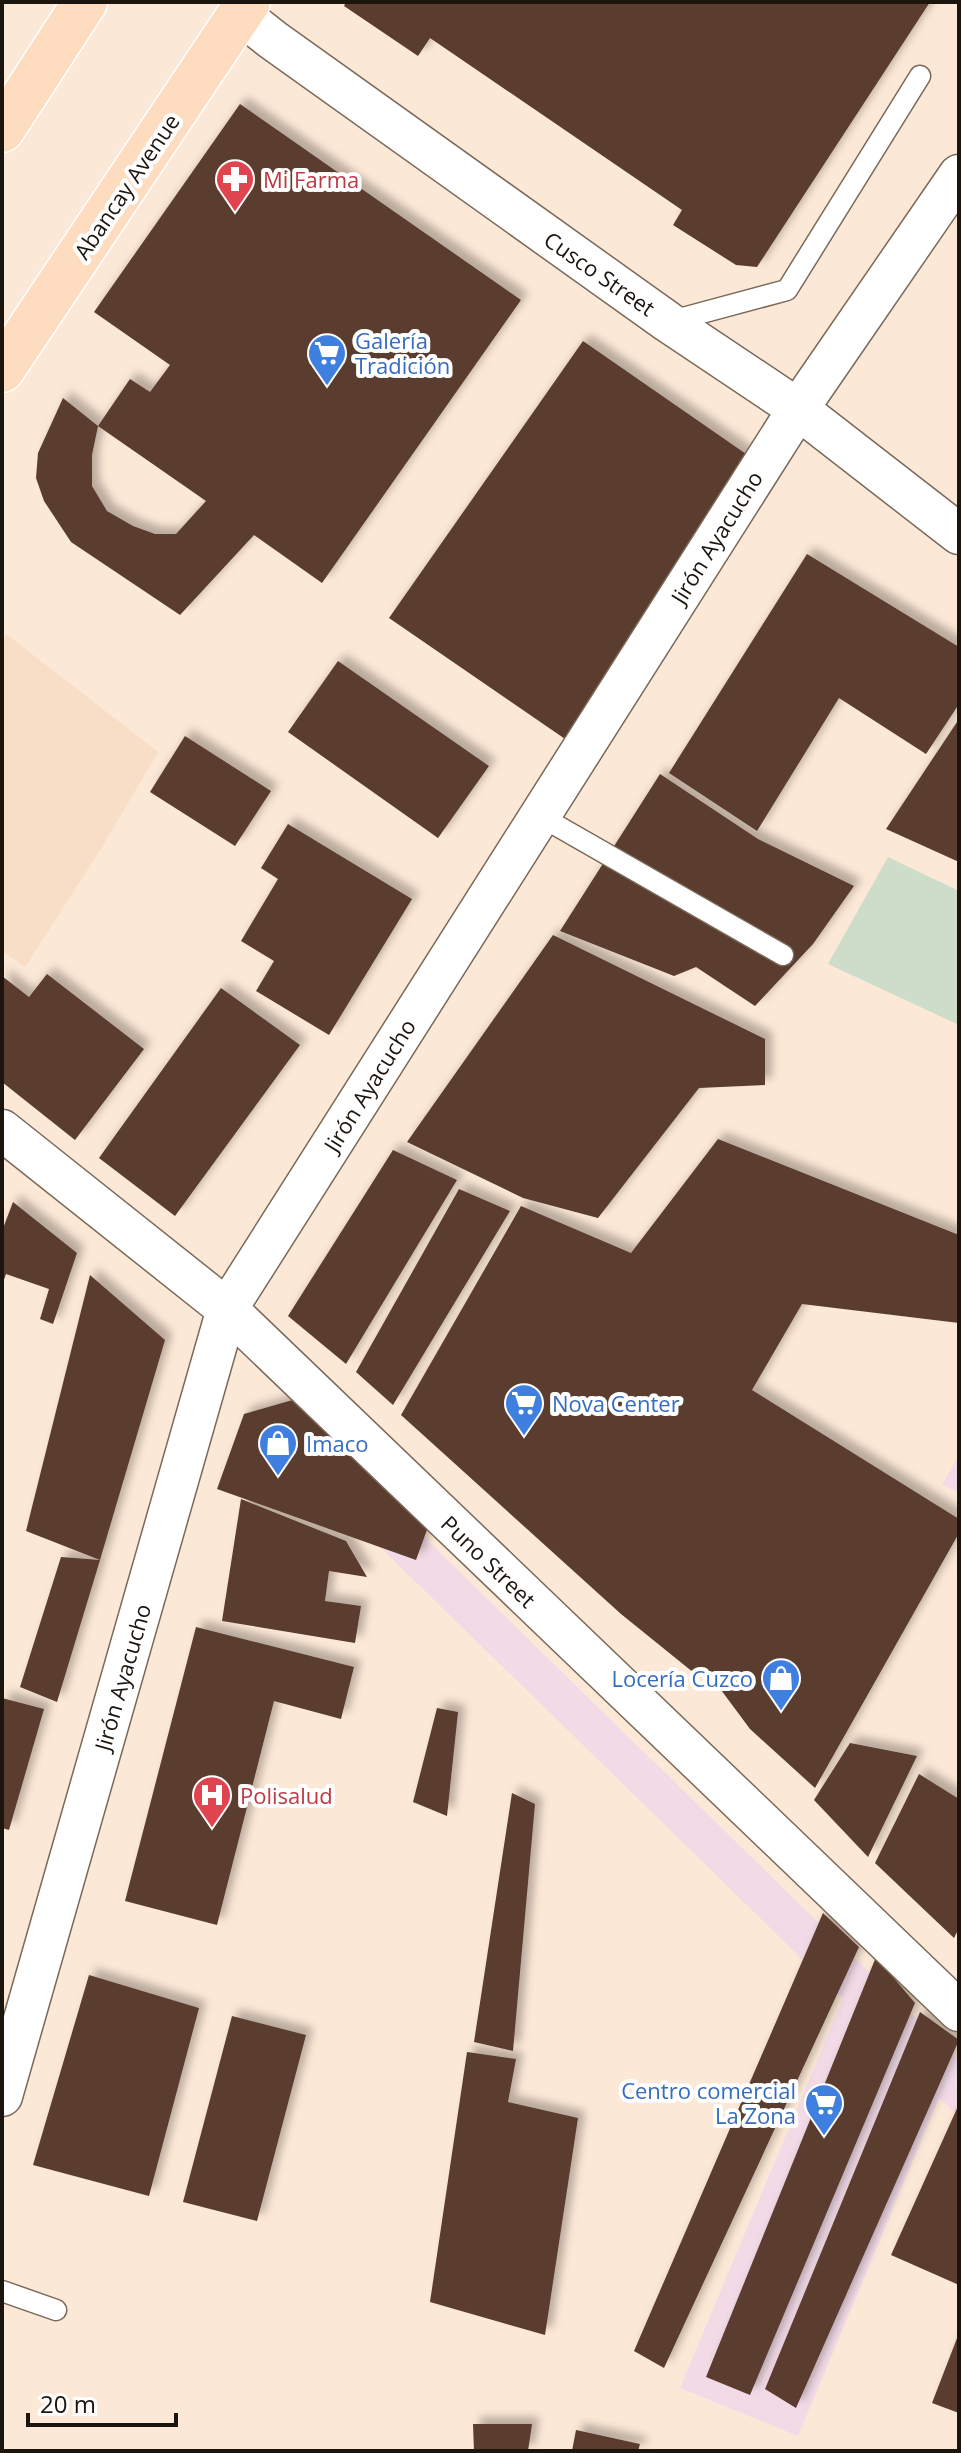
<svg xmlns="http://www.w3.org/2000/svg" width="961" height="2453" font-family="'Open Sans',sans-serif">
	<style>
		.commercial { fill: #f2dbe7 }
		.built { fill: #f8dec6 }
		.pitch { fill: #cdddc9 }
		.building { fill: #5a3c2f; fill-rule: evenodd; filter: url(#shadow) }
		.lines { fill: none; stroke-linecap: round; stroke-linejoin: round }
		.service-casing { stroke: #7a6959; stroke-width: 23 }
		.minor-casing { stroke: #7a6959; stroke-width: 43 }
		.primary-casing { stroke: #fff; stroke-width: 47 }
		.service { stroke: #fff; stroke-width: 20 }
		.minor { stroke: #fff; stroke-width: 40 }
		.primary { stroke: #fedcbf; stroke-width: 44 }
		.labels { text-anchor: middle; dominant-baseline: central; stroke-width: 8; stroke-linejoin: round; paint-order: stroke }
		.health-label { font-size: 22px; fill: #be3a42; stroke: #fff; text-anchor: start }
		.street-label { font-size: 22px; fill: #1c150e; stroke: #fff }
		.shop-label { font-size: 22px; fill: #366cbe; stroke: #fff; text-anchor: start }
	</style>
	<defs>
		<filter id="shadow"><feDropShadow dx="7" dy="-7" stdDeviation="4" flood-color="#0004"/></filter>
	</defs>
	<rect width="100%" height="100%" fill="#fce8d6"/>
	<path class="commercial" d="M291,1407l668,653v56l-20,-18 -141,338 -118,-48 163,-389 -592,-578z
		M959,1455v37l-17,-7z"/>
	<path class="built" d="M6,634l152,118 -56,95 -77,120 -23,-16v-309z"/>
	<path class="pitch" d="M888,857l71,34v134l-131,-61z"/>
	<path class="building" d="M346,2h584l-173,265 -21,-2 -63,-40 9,-15 -252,-172 -12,18 -74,-50z
		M240,104l281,196 -199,283 -68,-48 -74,80 -109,-73 -27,-41 -8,-23 2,-25 25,-55 35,28 32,-47 20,13 20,-27 -76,-53zM98,426l108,75 -30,33h-21l-22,-8 -26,-15 -15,-25v-31z
		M583,341l179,124 -194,276 -179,-123z
		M807,554l152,93v57l-33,50 -87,-56 -82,133 -88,-58z
		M338,661l151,105 -51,72 -150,-106z
		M959,719v143l-73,-33z
		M185,736l86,55 -36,55 -85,-54z
		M660,774l98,65 96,47 -41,58 -58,62 -59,-39 -22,9 -114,-45z
		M288,824l124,75 -83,136 -73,-44 18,-30 -33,-20 37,-62 -17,-11z
		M553,935l212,104v46l-66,3 -101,130 -75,-20 -116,-56z
		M47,974l97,75 -69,91 -73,-58v-106l27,21z
		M221,988l79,57 -125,171 -76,-58z
		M718,1139l241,96v88l-157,-19 -50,86 207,129v14l-144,255 -65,-59 -46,-62 -5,10 -78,-63 -220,-199 120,-209 110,47z
		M393,1150l64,30 -111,184 -58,-48z
		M459,1189l51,22 -117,194 -37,-33z
		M13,1202l64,51 -24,71 -13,-5 9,-30 -43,-15 -4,11v-54z
		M90,1275l75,65 -65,220 -74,-29z
		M296,1399l132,128 -12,33 -199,-71 27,-75z
		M241,1499l105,42 21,36 -38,-6 -4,30 36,5 -6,37 -133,-22z
		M61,1557l39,3 -43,142 -37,-15z
		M196,1627l158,40 -13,52 -67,-18 -57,224 -92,-24z
		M2,1698l42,11 -35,121 -7,-2z
		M437,1708l21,4 -11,104 -34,-14z
		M850,1743l67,13 -49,101 -54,-57z
		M919,1774l40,25v129l-5,10 -79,-75z
		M512,1793l23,11 -22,247 -39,-9z
		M823,1913l36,34 -195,421 -30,-17z
		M876,1957l39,46 -165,392 -44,-18z
		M89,1975l110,33 -50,188 -116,-31z
		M920,2012l39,28 -163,368 -31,-19z
		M232,2016l74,19 -49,186 -74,-19z
		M467,2052l49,7 -8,43 70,16 -33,217 -115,-33z
		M959,2104v181l-68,-30z
		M959,2333v80l-27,-10z
		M473,2424h59l-4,27h-54z
		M576,2430l64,14 -2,7h-66z"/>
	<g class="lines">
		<g class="service-casing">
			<path id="service" d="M668,322l119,-32 133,-214
				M540,816l243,139
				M2,2291l54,19"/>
		</g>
		<g class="minor-casing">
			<path id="minor" d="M240,14l33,26 395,282 130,87 161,125
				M2,1130l225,179 732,702
				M2,2096l225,-787 571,-900 161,-234"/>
		</g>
		<g class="primary-casing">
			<path id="primary" d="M2,130l83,-128
				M2,370l246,-368"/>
		</g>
		<use href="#service" class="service"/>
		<use href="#minor" class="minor"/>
		<use href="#primary" class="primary"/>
	</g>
	<defs>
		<g id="pharmacy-pin" transform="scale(2)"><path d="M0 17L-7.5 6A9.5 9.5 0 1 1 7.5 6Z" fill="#e0444e" stroke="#fff"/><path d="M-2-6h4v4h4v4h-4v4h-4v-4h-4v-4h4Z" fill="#fff"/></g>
		<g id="supermarket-pin" transform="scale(2)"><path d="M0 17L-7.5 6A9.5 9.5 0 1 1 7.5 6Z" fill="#3f7fe0" stroke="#fff"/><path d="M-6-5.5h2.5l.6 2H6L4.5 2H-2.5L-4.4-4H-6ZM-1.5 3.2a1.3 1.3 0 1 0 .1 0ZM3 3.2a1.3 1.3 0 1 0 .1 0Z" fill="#fff"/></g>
		<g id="shop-pin" transform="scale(2)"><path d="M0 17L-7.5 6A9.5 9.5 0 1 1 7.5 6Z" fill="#3f7fe0" stroke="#fff"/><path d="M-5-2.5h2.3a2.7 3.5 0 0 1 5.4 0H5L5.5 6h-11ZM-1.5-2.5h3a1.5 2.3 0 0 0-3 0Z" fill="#fff"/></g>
		<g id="hospital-pin" transform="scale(2)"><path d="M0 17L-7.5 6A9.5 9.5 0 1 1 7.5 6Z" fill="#e0444e" stroke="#fff"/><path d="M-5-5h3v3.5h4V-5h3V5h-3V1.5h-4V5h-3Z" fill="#fff"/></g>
	</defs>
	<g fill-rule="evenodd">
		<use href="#pharmacy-pin" x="235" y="179"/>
		<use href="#supermarket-pin" x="327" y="353"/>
		<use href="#supermarket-pin" x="524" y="1403"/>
		<use href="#shop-pin" x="278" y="1443"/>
		<use href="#shop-pin" x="781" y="1678"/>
		<use href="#hospital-pin" x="212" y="1795"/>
		<use href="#supermarket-pin" x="824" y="2103"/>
	</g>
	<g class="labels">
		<g class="health-label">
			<text x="263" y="179">Mi Farma</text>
			<text x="240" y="1795">Polisalud</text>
		</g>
		<g class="street-label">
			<text transform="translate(126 186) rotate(-56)">Abancay Avenue</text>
			<text transform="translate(600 273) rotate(35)">Cusco Street</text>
			<text transform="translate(716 537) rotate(-58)">Jirón Ayacucho</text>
			<text transform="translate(369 1085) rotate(-58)">Jirón Ayacucho</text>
			<text transform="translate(489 1561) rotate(44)">Puno Street</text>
			<text transform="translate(122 1677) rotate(-74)">Jirón Ayacucho</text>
		</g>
		<g class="shop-label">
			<text x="355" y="340">Galería<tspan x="355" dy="25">Tradición</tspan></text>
			<text x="552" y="1403">Nova Center</text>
			<text x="306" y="1443">Imaco</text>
			<text x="753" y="1678" text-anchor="end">Locería Cuzco</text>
			<text x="796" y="2090" text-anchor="end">Centro comercial<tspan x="796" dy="25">La Zona</tspan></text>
		</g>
	</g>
	<rect width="961" height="2453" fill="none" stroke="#1c150e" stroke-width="8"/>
	<path d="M28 2413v12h148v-12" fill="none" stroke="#1c150e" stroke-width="4"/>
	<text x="40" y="2413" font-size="24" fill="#1c150e" stroke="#ffffff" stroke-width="6" paint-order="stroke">20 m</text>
</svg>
